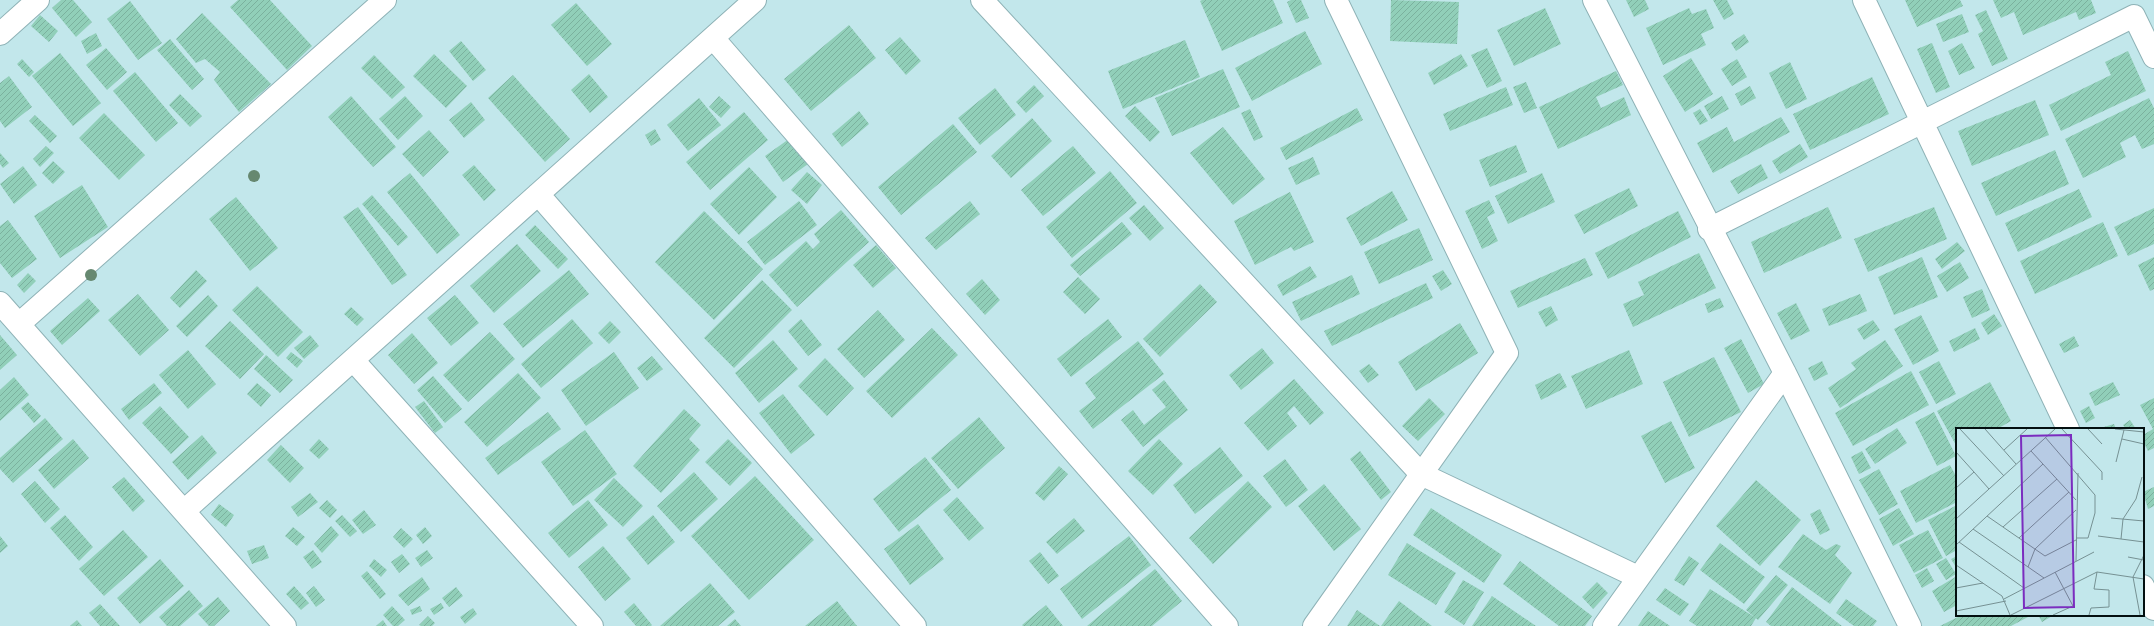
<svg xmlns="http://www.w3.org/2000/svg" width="2154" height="626" font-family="'Fira Sans',sans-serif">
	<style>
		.building { fill: url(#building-hatch) }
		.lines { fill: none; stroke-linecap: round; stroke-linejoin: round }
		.minor-casing { stroke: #8eb2b6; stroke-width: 24 }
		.minor { stroke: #fff; stroke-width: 22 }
		.tree { fill: #668870 }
		.inset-road { fill: none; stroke: #769193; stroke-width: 1 }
		.view { fill: #7b2cbf; fill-opacity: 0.15; stroke: #7b2cbf; stroke-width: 2 }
		.inset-edge { fill: none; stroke: #030f10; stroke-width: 2 }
	</style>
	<defs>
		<pattern id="building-hatch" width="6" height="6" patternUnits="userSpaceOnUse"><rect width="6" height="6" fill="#91cfb9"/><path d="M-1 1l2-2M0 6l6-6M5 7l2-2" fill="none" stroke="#7bb19e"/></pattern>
	</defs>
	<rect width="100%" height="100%" fill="#c2e7eb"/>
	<path class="building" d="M61,0h12l19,22 -16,15 -24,-29z
		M238,0h32l42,46 -25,24 -57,-63z
		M1202,0h71l10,23 -61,28 -22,-50z
		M1291,0h10l8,18 -13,5 -9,-21z
		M1391,0l68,2 -2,42 -67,-3z
		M1626,0h19l4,9 -15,8z
		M1713,0h14l7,14 -10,6z
		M1905,0h55l3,6 -46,21z
		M1993,0h98l5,13 -17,7 -3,-8 -53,23 -9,-23 -13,6z
		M130,1l32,42 -24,17 -31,-41z
		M576,3l36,41 -25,22 -36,-41z
		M1545,8l16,36 -47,22 -17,-36z
		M1689,8l3,6 14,-5 8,19 -13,6 5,11 -43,20 -17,-37z
		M1986,10l22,49 -16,7 -14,-32 5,-3 -8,-16z
		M202,13l69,71 -32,28 -25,-32 6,-8 -15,-13 -9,4 -20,-24z
		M1962,14l7,18 -26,10 -7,-18z
		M40,15l18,16 -9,11 -18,-16z
		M849,25l27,33 -65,53 -27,-32z
		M1305,31l17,33 -70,37 -17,-33z
		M96,33l6,13 -15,8 -6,-13z
		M1744,34l5,8 -13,9 -5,-8z
		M900,37l21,24 -15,14 -21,-25z
		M170,39l34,40 -12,11 -35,-40z
		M1185,40l15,37 -77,32 -15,-38z
		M461,41l25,29 -13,11 -24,-30z
		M1932,43l18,44 -14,6 -19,-44z
		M1962,43l13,25 -16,7 -11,-24z
		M106,48l21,24 -20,18 -21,-25z
		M1487,48l15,33 -15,7 -16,-33z
		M2128,51l18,40 -85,40 -12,-26 62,-30 -6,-13z
		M60,53l41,50 -28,23 -41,-50z
		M434,54l33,32 -21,22 -33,-32z
		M1461,54l7,12 -34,19 -6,-12z
		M374,55l31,32 -13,12 -31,-31z
		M1691,58l22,36 -28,18 -22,-36z
		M22,59l12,13 -5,5 -12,-13z
		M1737,59l10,18 -15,9 -11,-17z
		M1790,62l17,37 -21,10 -17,-36z
		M1223,69l17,38 -68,29 -17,-38z
		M1616,71l7,14 -27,12 5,11 23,-11 7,18 -73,34 -19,-42z
		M135,72l43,51 -22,19 -43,-51z
		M589,74l19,23 -18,16 -19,-23z
		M513,75l57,64 -25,23 -57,-64z
		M9,76l23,31 -27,21 -5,-7v-38z
		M1872,77l17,37 -79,36 -17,-36z
		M1526,82l11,26 -13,5 -11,-26z
		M1034,85l10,11 -18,17 -10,-11z
		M1750,86l6,12 -15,8 -6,-12z
		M1506,87l7,18 -63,26 -7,-17z
		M995,88l21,27 -36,30 -22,-27z
		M180,94l22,22 -12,11 -21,-22z
		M351,96l45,51 -23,20 -45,-50z
		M405,96l18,20 -25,24 -19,-21z
		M719,96l12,11 -10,11 -12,-11z
		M1722,96l7,13 -18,10 -7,-13z
		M699,98l22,27 -33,26 -21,-26z
		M2149,98l5,10v36l-12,5 -7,-14 -15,8 6,14 -43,21 -18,-39z
		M2035,100l14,35 -77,31 -14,-35z
		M471,102l14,18 -21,18 -15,-18z
		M1135,106l25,26 -10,10 -25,-26z
		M1357,108l6,12 -77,40 -6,-12z
		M1250,109l13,28 -9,4 -13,-28z
		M1700,109l8,12 -8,4 -7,-12z
		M859,111l10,13 -27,23 -10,-13z
		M744,112l24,28 -58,50 -24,-28z
		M104,113l41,42 -26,25 -40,-42z
		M35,115l22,21 -7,7 -21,-22z
		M1781,117l9,15 -77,41 -16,-30 30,-16 7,15z
		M1032,118l20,23 -41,37 -20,-22z
		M953,124l24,28 -76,63 -23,-28z
		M1223,127l42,52 -32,26 -43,-52z
		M655,129l6,11 -10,6 -6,-11z
		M429,130l20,22 -26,25 -21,-23z
		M789,139l19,25 -25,18 -18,-26z
		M1800,144l8,13 -28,17 -8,-13z
		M1516,145l11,27 -37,15 -11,-27z
		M46,146l8,7 -14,14 -7,-8z
		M1073,146l23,27 -53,43 -22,-26z
		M2055,150l14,34 -73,32 -15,-33z
		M0,153l9,10 -6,5 -3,-4z
		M1313,157l7,17 -24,11 -8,-17z
		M53,161l12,11 -12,12 -11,-11z
		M1761,164l7,14 -30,16 -8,-13z
		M474,165l22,25 -12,11 -22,-26z
		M23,166l14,19 -23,19 -14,-20z
		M749,167l28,30 -38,38 -29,-31z
		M1110,171l27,32 -65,55 -26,-31z
		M807,172l15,13 -15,19 -16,-14z
		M410,173l50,62 -23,19 -50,-62z
		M1542,173l13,29 -47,22 -13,-28z
		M82,185l26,42 -48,31 -26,-42z
		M1629,188l9,18 -54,28 -10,-19z
		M2079,189l13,28 -74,35 -13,-29z
		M1392,191l16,29 -47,26 -15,-28z
		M1290,192l24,50 -20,9 -3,-4 -36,18 -21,-44z
		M372,195l36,42 -10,9 -36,-42z
		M236,197l42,51 -28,23 -41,-52z
		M1489,200l6,13 -8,4 11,24 -16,8 -17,-38z
		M799,201l18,24 -52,40 -18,-23z
		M970,201l10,13 -44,36 -11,-12z
		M1144,205l20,23 -14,13 -21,-23z
		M358,207l49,68 -15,10 -49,-68z
		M1828,207l14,31 -78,35 -13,-31z
		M1934,207l13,32 -79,33 -14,-33z
		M2154,208v36l-26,12 -14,-29z
		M841,210l28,32 -72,65 -28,-32 37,-34 7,8 7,-7 -6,-8z
		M704,211l59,58 -49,51 -59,-58z
		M1678,211l13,26 -83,42 -13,-26z
		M8,220l29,39 -25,19 -12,-15v-37z
		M1122,222l10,12 -52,42 -10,-11z
		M2103,222l15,34 -83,38 -15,-33z
		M535,225l33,34 -10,10 -33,-34z
		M1419,228l14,32 -54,24 -15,-32z
		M1957,242l8,9 -23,18 -7,-10z
		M517,244l24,27 -47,42 -24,-27z
		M876,245l20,23 -23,20 -20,-23z
		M1699,253l17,35 -83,39 -10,-23 21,-9 -6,-13z
		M1922,257l16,40 -44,18 -16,-38z
		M2154,257v32l-4,2 -12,-26z
		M1585,258l8,17 -75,33 -8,-17z
		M1960,262l9,16 -22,14 -10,-16z
		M1310,266l7,11 -34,19 -6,-11z
		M196,270l11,11 -27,27 -10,-10z
		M569,270l20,24 -66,54 -20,-24z
		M1443,270l9,14 -11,7 -9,-15z
		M28,273l8,8 -12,12 -7,-8z
		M1352,275l8,19 -59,27 -9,-19z
		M1078,277l22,22 -15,15 -22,-22z
		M982,279l18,21 -15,15 -19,-21z
		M762,280l30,30 -58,58 -30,-30z
		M1426,283l7,15 -101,48 -8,-15z
		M1200,284l17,18 -57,55 -17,-18z
		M257,286l46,46 -25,25 -46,-47z
		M1982,289l8,21 -18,8 -9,-21z
		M138,294l31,36 -29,26 -32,-36z
		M1860,294l7,17 -38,15 -7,-17z
		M208,295l10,11 -31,31 -11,-11z
		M455,295l24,28 -28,23 -24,-28z
		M88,298l12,13 -38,34 -12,-14z
		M1720,298l4,9 -16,6 -3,-9z
		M1796,303l14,28 -19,9 -14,-27z
		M1551,306l7,14 -12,7 -8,-15z
		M351,307l13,12 -7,7 -13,-12z
		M878,310l27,30 -41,38 -27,-29z
		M1994,314l8,12 -14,9 -7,-12z
		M1921,315l18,36 -26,14 -19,-36z
		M572,319l21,24 -52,45 -20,-24z
		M801,319l21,26 -14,11 -20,-25z
		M1108,319l14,18 -51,40 -14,-18z
		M1873,320l7,10 -16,10 -7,-11z
		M230,321l34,33 -24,25 -35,-33z
		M610,321l11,11 -12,12 -11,-11z
		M1460,323l18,30 -62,38 -18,-29z
		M932,328l26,27 -66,63 -26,-27z
		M1975,328l5,11 -26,13 -5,-11z
		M490,332l25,27 -47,43 -25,-27z
		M412,333l26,30 -24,21 -26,-29z
		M0,335l17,20 -17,15z
		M310,335l9,11 -15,13 -10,-11z
		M2074,336l5,10 -15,7 -5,-9z
		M1741,339l23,45 -16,9 -24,-45z
		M773,340l25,29 -39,34 -24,-30z
		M1885,340l18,26 -63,42 -12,-20 28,-19 -5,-6z
		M1138,341l26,33 -71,55 -14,-18 17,-13 -11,-15z
		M1262,348l12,15 -33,27 -12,-15z
		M188,350l28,34 -28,25 -29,-34z
		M1629,350l14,34 -57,25 -15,-33z
		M291,352l12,9 -6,7 -11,-10z
		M614,352l25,36 -53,38 -25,-36z
		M266,355l27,25 -13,13 -26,-24z
		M652,356l11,13 -16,12 -10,-13z
		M1714,357l27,55 -52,25 -26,-55z
		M825,358l29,30 -27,28 -29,-30z
		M1822,361l6,13 -14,7 -6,-13z
		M1939,361l17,33 -20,10 -17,-32z
		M1369,364l10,11 -11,8 -9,-12z
		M1911,371l18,34 -76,41 -18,-33z
		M518,373l23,25 -54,49 -23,-25z
		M1560,373l7,14 -26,13 -6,-15z
		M433,376l29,33 -17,14 -28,-33z
		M14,377l15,18 -29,26v-31z
		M1294,379l30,34 -14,12 -16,-19 -7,7 10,13 -29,25 -24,-28z
		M1164,380l24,30 -45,37 -22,-27 12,-10 11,15 22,-18 -14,-17z
		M1990,382l21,39 -14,8h-40v18l-20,-36z
		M2113,382l7,13 -25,11 -6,-13z
		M154,383l8,10 -33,27 -8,-11z
		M257,383l14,12 -10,12 -14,-13z
		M783,394l32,41 -24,19 -32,-41z
		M1429,398l16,16 -27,27 -16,-15z
		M2154,398v50l-6,3 -5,-10v-6l10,-6 -13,-24z
		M424,401l19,26 -8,6 -20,-26z
		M28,402l13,14 -7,7 -13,-15z
		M160,406l29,31 -18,17 -29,-31z
		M2089,406l6,12 -9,5 -6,-12z
		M684,409l17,16 -12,14 11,11 -39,43 -28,-27z
		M548,412l13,17 -63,46 -13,-17z
		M1934,412l22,44 -19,10 -22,-44z
		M979,417l26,31 -47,41 -27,-31z
		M45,418l18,21 -50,44 -13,-14v-11z
		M2130,420l6,9h-10l-3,-4z
		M1671,421l24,47 -30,15 -24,-47z
		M2114,424l2,5h-19z
		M1897,428l10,15 -32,21 -10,-15z
		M585,430l32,44 -44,32 -32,-44z
		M202,435l15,18 -29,27 -16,-18z
		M73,439l16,19 -35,31 -16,-19z
		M319,439l10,10 -10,10 -10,-9z
		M728,439l24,24 -22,23 -25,-24z
		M1159,439l24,25 -30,31 -25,-24z
		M281,445l23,23 -14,15 -23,-23z
		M1220,447l23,29 -48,38 -22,-29z
		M1360,451l31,41 -10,8 -31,-41z
		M1862,451l9,17 -12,6 -8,-17z
		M925,457l26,33 -52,42 -26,-33z
		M1285,459l23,31 -22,17 -23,-31z
		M1950,465l7,13v24l-41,21 -16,-32z
		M1059,466l9,8 -24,27 -9,-8z
		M1879,469l19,35 -19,11 -20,-35z
		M694,472l24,27 -37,33 -24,-26z
		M755,476l59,64 -65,60 -58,-64z
		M124,477l21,24 -12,11 -21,-25z
		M614,478l29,28 -20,21 -29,-27z
		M1756,480l45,40 -41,46 -44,-40z
		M35,481l25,28 -15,14 -24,-29z
		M1248,481l24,26 -59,57 -24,-26z
		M1324,484l37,45 -27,22 -36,-45z
		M2154,487v19l-6,3 -5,-17z
		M310,493l8,9 -20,15 -7,-10z
		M957,497l27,31 -15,13 -26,-31z
		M327,500l10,10 -7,8 -11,-10z
		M588,500l20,25 -39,33 -21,-25z
		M219,504l15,11 -8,12 -15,-12z
		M1957,505v45l-11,6 -18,-36z
		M1431,508l71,47 -18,28 -71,-48z
		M1899,508l15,26 -21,12 -14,-27z
		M1820,509l10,21 -10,5 -10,-21z
		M364,510l12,15 -13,9 -11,-14z
		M65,515l28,32 -14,14 -29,-33z
		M342,515l15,16 -7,6 -15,-16z
		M653,515l22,27 -27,23 -22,-27z
		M1074,518l11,13 -28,23 -11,-12z
		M918,524l26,35 -34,26 -26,-36z
		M331,526l8,9 -17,18 -8,-9z
		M293,527l12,10 -8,9 -12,-10z
		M425,527l7,9 -9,8 -7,-9z
		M401,528l12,11 -9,9 -11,-11z
		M123,530l25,27 -44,39 -25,-27z
		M1928,530l15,28 -29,15 -15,-28z
		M1803,534l23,16 10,-6 5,2 -6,9 17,18 -22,31 -52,-37z
		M0,536l8,10 -8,7z
		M1129,536l22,29 -69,54 -22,-30z
		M1407,543l49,30 -20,32 -48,-30z
		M1720,543l45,34 -21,27 -44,-34z
		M264,545l5,13 -17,6 -5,-13z
		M603,546l28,33 -26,22 -27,-34z
		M313,550l9,12 -10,7 -9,-12z
		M427,550l6,8 -12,9 -6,-9z
		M1040,552l19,24 -11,8 -19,-23z
		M402,554l8,10 -11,9 -8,-11z
		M1689,556l10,7 -15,23 -10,-6z
		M1957,556v13l-6,-10z
		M1946,558l10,16 -10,6 -10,-16z
		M160,559l24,27 -44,38 -23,-26z
		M374,559l13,11 -6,7 -12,-11z
		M1520,561l72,55 -7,10h-26l-56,-42z
		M1927,568l7,13 -12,7 -7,-13z
		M1155,569l27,32 -30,25h-65z
		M367,571l19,23 -6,5 -19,-23z
		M1776,575l12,10 -30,35 -12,-10z
		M1957,576v29l-13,7 -12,-21z
		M422,577l8,12 -22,17 -10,-11z
		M1463,580l21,12 -20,33 -20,-13z
		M1597,582l11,11 -15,16 -11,-12z
		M710,583l25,29 -17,14h-58z
		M294,586l15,17 -8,7 -15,-16z
		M314,586l11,14 -9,7 -10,-14z
		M456,587l7,9 -14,11 -7,-9z
		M1792,587l50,39h-71l-5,-4z
		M1665,588l24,16 -9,12 -24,-16z
		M1710,589l46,29 -5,8h-54l-8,-5z
		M189,590l14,16 -23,20h-13l-8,-9z
		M1492,596l44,30h-64z
		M218,597l12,14 -16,15h-5l-11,-12z
		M1846,599l31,22 -4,5h-19l-18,-13z
		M837,601l20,25h-52z
		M1399,601l33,25h-51z
		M441,603l3,5 -10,7 -4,-6z
		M634,603l18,22 -1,1h-15l-12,-14z
		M100,604l20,22h-20l-11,-13z
		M1046,605l17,21h-40l-1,-1z
		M392,606l13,14 -7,6h-5l-10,-11z
		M420,606l2,5 -10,4 -2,-5z
		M473,608l4,6 -12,10 -5,-7z
		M1357,610l23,16h-33z
		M1648,611l22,15h-32z
		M1962,615h64l2,2 -17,9h-71z
		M2038,615h16l-12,7z
		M428,616l7,7 -3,3h-11l-2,-1z
		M735,619l6,7h-14z
		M77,620l5,6h-12z
		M383,620l4,6h-11z"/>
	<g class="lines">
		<g class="minor-casing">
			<path id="minor" d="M982,0l439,474 217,103
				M1594,0l191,373 125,253
				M1864,0l204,429
				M0,34l38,-34
				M713,38l232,267 282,321
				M538,194l377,432
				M1709,229l425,-213 20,41
				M0,303l285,323
				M19,324l366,-324
				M353,360l239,266
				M184,511l571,-511
				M2143,586l11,23
				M1314,626l193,-273 -171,-353
				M1604,626l181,-253"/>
		</g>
		<use href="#minor" class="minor"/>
	</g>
	<g class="tree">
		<circle cx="254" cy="176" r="6"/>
		<circle cx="91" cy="275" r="6"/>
	</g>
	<g transform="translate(1956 428)">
		<rect width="188" height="188" fill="#c2e7eb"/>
		<path class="inset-road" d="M4,1l44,47M29,1l31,35M106,1l40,43v8M132,1l14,15M159,1l29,3M89,9l50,58v18l-7,25h-12M166,11l22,5M48,22l23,-21M75,23l45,49M0,24l18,20 -18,16M160,34l8,-32M18,44l15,17M31,88l58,40 31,-16M155,90l33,3M0,91l99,-90M47,99l54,-48M17,101l71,49M142,108l46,6M63,110l50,-46M165,111l2,-20 13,-20 6,-22M3,114l65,46M0,117l87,-81M172,129l16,3M120,133l2,-88M0,137l46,31 8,19M72,139l7,-18 41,-39M0,160l27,-5M48,171l90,-47M0,183l50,-10M55,187l86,-43 47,7M97,187l20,-9 -18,-34M133,187l2,-7 18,-1v-17l-15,-1 3,-17M184,187l-7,-38 11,-22"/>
		<path class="view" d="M115,7l3,172 -50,1 -3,-172z"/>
		<rect width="188" height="188" class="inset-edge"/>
	</g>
</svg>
